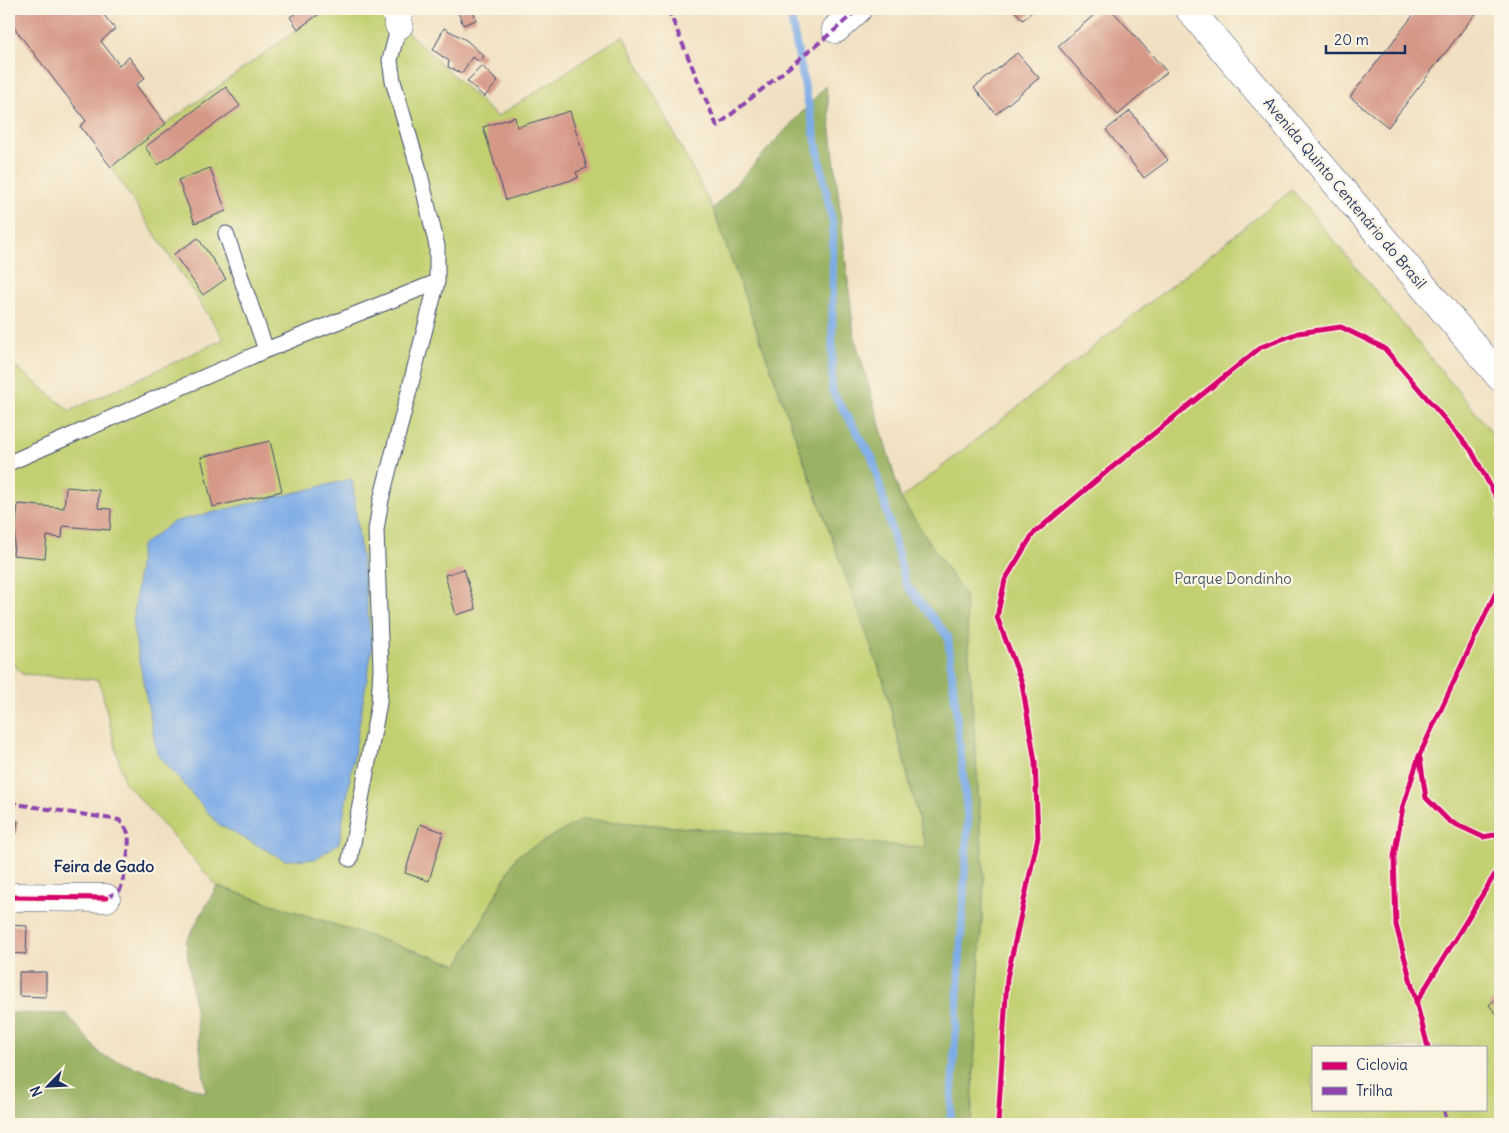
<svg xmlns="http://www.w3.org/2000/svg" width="1509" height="1133" font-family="Delius,sans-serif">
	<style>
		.green { fill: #c3d072; stroke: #6f8068; fill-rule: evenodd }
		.forest { fill: #9ab264; stroke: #5a7061 }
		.water { fill: #7dace7; stroke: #4c6ea2 }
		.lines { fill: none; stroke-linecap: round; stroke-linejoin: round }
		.stream { stroke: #7dace7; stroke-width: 8 }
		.building { fill: #d59786 }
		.service-casing { stroke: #3b4a6d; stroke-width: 17 }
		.minor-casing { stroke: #3b4a6d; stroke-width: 29 }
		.primary-casing { stroke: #3b4a6d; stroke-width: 29 }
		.service { stroke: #fff; stroke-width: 15 }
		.minor { stroke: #fff; stroke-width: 28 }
		.primary { stroke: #fff; stroke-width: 28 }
		.quiet { stroke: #8e44ad; stroke-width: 4; stroke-dasharray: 8 4; stroke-linecap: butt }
		.cycleway-casing { stroke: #fcf5e5; stroke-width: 8 }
		.cycleway { stroke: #d6006c; stroke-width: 5 }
		.labels { text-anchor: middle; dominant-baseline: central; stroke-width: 4.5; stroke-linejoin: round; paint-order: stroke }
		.street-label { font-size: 15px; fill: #1b2f5e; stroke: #fcf5e5 }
		.park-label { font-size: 15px; fill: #455763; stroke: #fcf5e5 }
		.neighbourhood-label { font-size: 16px; font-weight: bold; fill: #1b2f5e; stroke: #fcf5e5 }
	</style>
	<rect width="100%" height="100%" fill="#fcf5e5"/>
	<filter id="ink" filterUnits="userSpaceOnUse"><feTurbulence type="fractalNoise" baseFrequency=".02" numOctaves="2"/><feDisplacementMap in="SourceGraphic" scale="10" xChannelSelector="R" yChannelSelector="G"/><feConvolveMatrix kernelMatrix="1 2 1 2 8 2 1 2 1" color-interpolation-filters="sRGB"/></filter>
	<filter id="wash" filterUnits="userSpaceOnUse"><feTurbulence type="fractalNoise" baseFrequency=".0096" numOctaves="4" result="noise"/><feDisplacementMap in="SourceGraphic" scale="20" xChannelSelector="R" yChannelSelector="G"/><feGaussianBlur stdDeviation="1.12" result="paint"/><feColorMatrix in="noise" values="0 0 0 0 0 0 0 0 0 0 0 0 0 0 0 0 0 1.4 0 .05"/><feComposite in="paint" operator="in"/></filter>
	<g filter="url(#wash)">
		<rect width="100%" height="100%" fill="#f0e0c1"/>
		<path class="green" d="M326,9h57l114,108 126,-82 90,174 171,473 42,166 -343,-29 -66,37 -59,109 -241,-79 -93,-105 -25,-101 -77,-6 -13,-16v-297l61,50 154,-72 -113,-172 55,-43z
			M1292,190l208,252v682h-529l13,-245 -19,-283 -64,-97zM1313,1047h172v62h-172z"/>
		<path class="forest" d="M826,86l28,249 47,164 64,97 19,283 -13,245h-962v-111l58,1 34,41 105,38 -20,-151 31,-56 241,79 59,-109 66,-37 343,29 -42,-166 -171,-473z"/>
		<path class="water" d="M352,479l20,169 -33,195 -24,16 -30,1 -67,-36 -61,-71 -24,-126 8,-81 32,-24z"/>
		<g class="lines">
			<path class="stream" d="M789,9l44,216 -1,166 40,66 34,127 42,53 20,184 -18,303"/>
		</g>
		<g id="blocks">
			<path class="building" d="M9,9h16l2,2 3,-2h44l2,3 4,-3h19l16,20 -14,12 18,24 10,-8 16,21 -9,7 30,39 -55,43 -31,-41 6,-5 -74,-96 2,-2 -5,-6z
				M302,9h24l-28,20 -8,-12z
				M466,9h7l3,11 -13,5 -5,-13z
				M1013,9h22l-12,11z
				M1101,9h10l56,63 -49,43 -60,-69z
				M1418,9h61l-91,118 -38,-30z
				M444,28l22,12 18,16 -4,6 -8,-5 -10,16 -14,-6 1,-6 -16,-11z
				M1017,53l22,25 -43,36 -22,-26z
				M482,66l16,16 -14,15 -17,-16z
				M226,87l14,19 -82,59 -13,-18z
				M570,111l17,57 -11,4 2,6 -72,22 -23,-73 32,-10 2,10z
				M1130,111l38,49 -24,18 -38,-48z
				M210,168l16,43 -31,12 -17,-43z
				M198,238l28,41 -23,16 -29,-41z
				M270,441l12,50 -69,16 -12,-50z
				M66,487l33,3 -1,18 13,1 -1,21 -47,-4 -1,12 -15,-2 -2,22 -32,-3 5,-51 46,4z
				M464,569l12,40 -20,6 -11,-40z
				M9,819l9,2 -2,13 -7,-1z
				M420,824l23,8 -14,49 -24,-8z
				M9,925l18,1 -1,28 -17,-1z
				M19,972h27v25l-27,-1z
				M1500,995v23l-11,-13z"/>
		</g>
	</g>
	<g filter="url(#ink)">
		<use href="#blocks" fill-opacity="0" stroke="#3b4a6d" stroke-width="1"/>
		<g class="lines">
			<g class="service-casing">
				<path id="service" d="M226,234l40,116
					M9,463l257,-113 171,-68v-36l-18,-76 -26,-89 -3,-21 9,-35
					M350,859l29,-156 2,-35 -5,-138 5,-30 56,-218"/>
			</g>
			<g class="minor-casing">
				<path id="minor" d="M395,9l4,16
					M836,29l22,-20
					M9,897l97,1"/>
			</g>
			<g class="primary-casing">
				<path id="primary" d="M1189,9l311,368"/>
			</g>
			<use href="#service" class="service"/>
			<use href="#minor" class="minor"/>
			<use href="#primary" class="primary"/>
			<path class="quiet" d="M668,9l49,117 119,-97 22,-20
				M9,803l110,17c4,4 7,8 9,13 3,11 -4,47 -8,57l-14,8
				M1444,1109l3,15"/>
			<g class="cycleway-casing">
				<path id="cycleway" d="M1420,758l6,40 23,23 34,16 17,-3
					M9,897l97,1
					M1416,1003l84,-137
					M1428,1047l-32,-122 -2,-68 9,-51 16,-50 78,-166 3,-14
					M998,1124l9,-146 31,-141 -3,-75 -13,-79 -25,-66 8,-37 28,-46 72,-61 156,-126 37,-14 43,-6 43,21 87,102 28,52 1,11"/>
			</g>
			<use href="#cycleway" class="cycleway"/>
		</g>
	</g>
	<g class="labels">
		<g class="street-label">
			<text transform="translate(1345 193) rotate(50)">Avenida Quinto Centenário do Brasil</text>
		</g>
		<g class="park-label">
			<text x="1233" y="578">Parque Dondinho</text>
		</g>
		<g class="neighbourhood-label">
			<text x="104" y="866">Feira de Gado</text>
		</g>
	</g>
	<rect width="1509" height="1133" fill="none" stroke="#fcf5e5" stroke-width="30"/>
	<rect x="1312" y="1046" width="175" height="65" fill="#fcf5e5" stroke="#a2a6af"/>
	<rect x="1322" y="1062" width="25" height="8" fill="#d6006c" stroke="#a2a6af"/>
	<text x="1356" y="1070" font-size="15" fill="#1b2f5e">Ciclovia</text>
	<rect x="1322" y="1087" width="25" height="8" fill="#8e44ad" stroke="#a2a6af"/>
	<text x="1356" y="1096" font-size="15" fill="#1b2f5e">Trilha</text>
	<g transform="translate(48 1086) rotate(246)" stroke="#fcf5e5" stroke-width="4" paint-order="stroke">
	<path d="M0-4L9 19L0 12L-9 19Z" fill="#1b2f5e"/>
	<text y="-8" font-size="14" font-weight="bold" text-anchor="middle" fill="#1b2f5e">N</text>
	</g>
	<path d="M1326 45v8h79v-8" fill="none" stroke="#1b2f5e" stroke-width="2.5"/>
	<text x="1334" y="45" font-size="15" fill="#1b2f5e" stroke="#fcf5e5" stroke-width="4" paint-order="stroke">20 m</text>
</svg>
